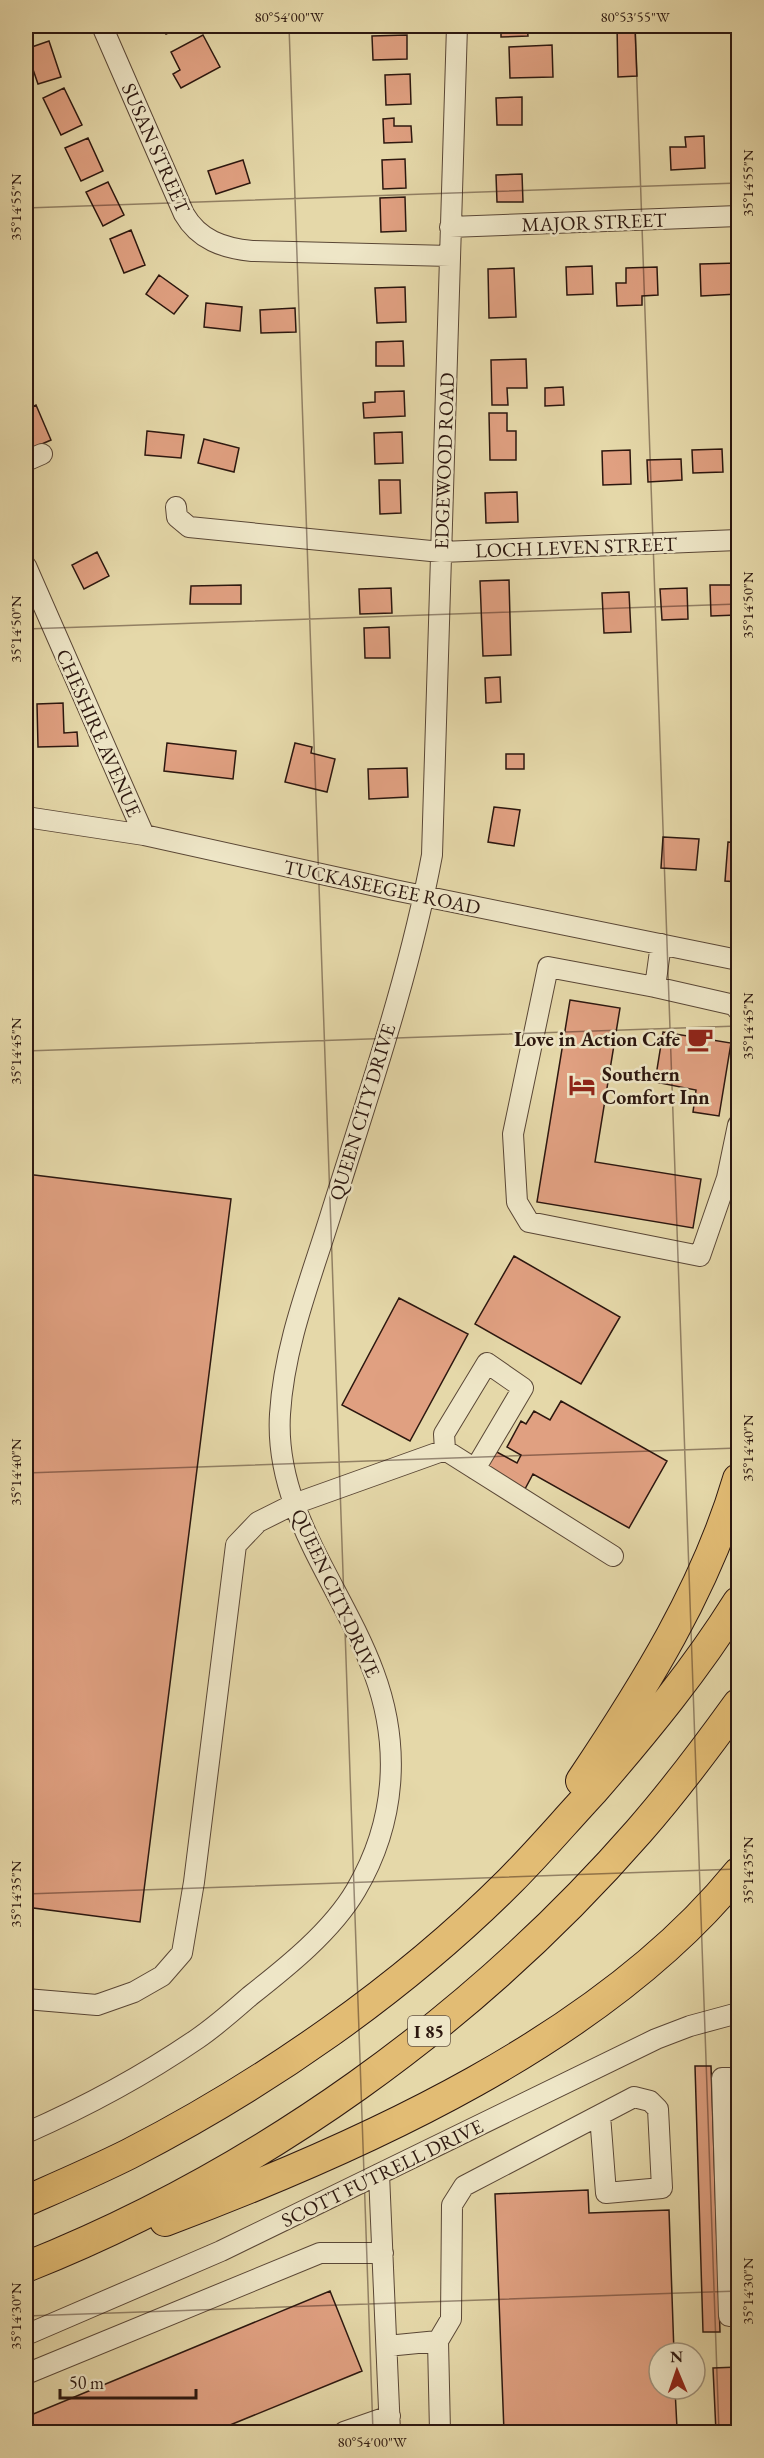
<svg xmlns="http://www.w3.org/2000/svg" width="764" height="2458" font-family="'EB Garamond',serif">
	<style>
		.building { fill: #e0a081; stroke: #2c170f; stroke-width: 1.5 }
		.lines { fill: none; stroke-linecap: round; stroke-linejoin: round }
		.minor-casing { stroke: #5a4736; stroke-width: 22 }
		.highway-casing { stroke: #2c170f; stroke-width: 32 }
		.minor { stroke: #eee6c7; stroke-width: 20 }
		.highway { stroke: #e2bc74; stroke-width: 30 }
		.ticks { fill: none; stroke: #2c170f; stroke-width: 1.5; stroke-opacity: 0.45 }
		.labels { text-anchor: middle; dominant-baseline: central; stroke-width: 5; stroke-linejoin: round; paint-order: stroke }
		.shield { fill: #eee6c7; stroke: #665546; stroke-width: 1.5 }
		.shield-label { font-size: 18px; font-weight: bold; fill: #2c170f }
		.street-label { font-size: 20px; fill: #2c170f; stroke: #eee6c7 }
		.poi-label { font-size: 20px; font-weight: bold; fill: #2c170f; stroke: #eee6c7; text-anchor: end }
		.neatline { fill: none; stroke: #2c170f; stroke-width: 2 }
		.ticks-label { font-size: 15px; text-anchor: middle; fill: #2c170f }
	</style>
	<rect width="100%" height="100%" fill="#e5d8a9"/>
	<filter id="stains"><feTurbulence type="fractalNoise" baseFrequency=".00333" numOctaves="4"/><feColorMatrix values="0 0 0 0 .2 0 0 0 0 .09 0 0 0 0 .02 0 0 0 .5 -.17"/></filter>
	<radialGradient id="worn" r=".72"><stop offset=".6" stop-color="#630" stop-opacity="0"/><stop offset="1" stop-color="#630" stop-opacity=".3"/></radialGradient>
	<path class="building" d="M26,26h14l1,2 -15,7z
		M161,26h23l-18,8z
		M501,26h26l1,10 -27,1z
		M617,26h18l2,50 -19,1z
		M203,35l17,32 -39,21 -8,-14 7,-4 -9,-18z
		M407,35v24l-34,1 -1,-24z
		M49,41l12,36 -23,7 -12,-35z
		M552,45l1,32 -43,1 -1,-31z
		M410,74l1,30 -25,1 -1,-30z
		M64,88l18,37 -21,10 -18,-37z
		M522,97v28h-25l-1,-27z
		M394,118v8h17l1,16 -28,1 -1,-24z
		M738,135v35h-5l-2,-34z
		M704,136l1,32 -34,2 -1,-23h16l-1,-10z
		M88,138l15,33 -22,10 -16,-33z
		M405,159l1,29 -23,1 -1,-29z
		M243,160l7,23 -34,11 -8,-23z
		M522,174l1,28h-26l-1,-27z
		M108,182l16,33 -21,11 -17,-34z
		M405,197l1,34 -25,1 -1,-34z
		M131,230l14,35 -21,8 -14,-34z
		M738,263v31l-37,2 -1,-32z
		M592,266l1,28 -26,1 -1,-28z
		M657,267l1,28 -16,1v9l-25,1 -1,-23h10v-15z
		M514,268l2,49 -27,1 -1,-49z
		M159,275l29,21 -14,18 -28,-20z
		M405,287l1,35 -29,1 -2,-35z
		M206,303l36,4 -2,24 -36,-4z
		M295,308l1,24 -35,1 -1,-23z
		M403,341l1,25h-28v-24z
		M526,359l1,29h-20l1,17h-16l-1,-45z
		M563,387l1,18 -19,1v-18z
		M404,391l1,25 -41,2 -1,-15 12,-1v-10z
		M36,405l15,35 -23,10 -2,-6v-34z
		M489,413h18v18h9v29h-26z
		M147,431l37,4 -3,23 -36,-3z
		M402,432l1,31 -28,1 -1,-31z
		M204,439l35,9 -5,24 -36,-9z
		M722,449l1,23 -30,1 -1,-23z
		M630,450l1,34 -28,1 -1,-34z
		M681,459l1,21 -34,2 -1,-22z
		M379,480h21l1,33 -21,1z
		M517,492l1,30 -32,1 -1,-30z
		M97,552l12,24 -25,13 -12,-24z
		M509,580l2,75 -28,1 -3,-75z
		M241,585v19h-51l1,-18z
		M710,585h26l1,30 -26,1z
		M391,588l1,25 -32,1 -1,-25z
		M687,588l1,31 -26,1 -2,-31z
		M629,592l2,40 -27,1 -2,-40z
		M389,627l1,31h-25l-1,-30z
		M500,677l1,25 -15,1 -1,-25z
		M63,703l1,30 13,-1 1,14 -40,1 -1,-43z
		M167,743l69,8 -3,28 -69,-8z
		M295,743l17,4 -1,6 24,6 -8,33 -42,-10z
		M506,754h18v15h-18z
		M407,768l1,29 -39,2 -1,-30z
		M494,807l26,3 -6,36 -26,-4z
		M663,837l36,2 -3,31 -35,-2z
		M728,842l10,1v39l-13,-1z
		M570,1000l50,8 -25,154 106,17 -8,49 -156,-26z
		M663,1032l68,11 -12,73 -26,-4 3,-22 -41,-8z
		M26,1174l205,25 -91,723 -114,-15z
		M514,1256l106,61 -39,67 -106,-60z
		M399,1298l69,36 -58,107 -68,-36z
		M561,1401l106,60 -38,67 -96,-54 -8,15 -40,-23 10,-15 22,12 4,-8 -14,-8 14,-26 5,3 8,-13 16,9z
		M695,2066h16l9,266h-17z
		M729,2093h9v209h-2z
		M588,2190l1,23 80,-3 5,143h-15v36h16l2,39 -173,4 -9,-238z
		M330,2291l32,80 -149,61h-187v-15z
		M738,2367v65h-22l-3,-64z"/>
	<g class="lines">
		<g class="minor-casing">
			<path id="minor" d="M102,26l82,188c15,26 39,34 68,37l198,5
				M450,227l288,-11
				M26,461l16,-7
				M176,507l1,10 12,10 252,25 297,-12
				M26,566l118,269
				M26,817l118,18 250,55 344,70
				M655,987l6,-43
				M738,1010l-4,-5 -79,-18 -107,-20 -35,167 4,68 12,20 171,34 27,-78 11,-53
				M445,1450l-1,-16 43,-71 36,25 -48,81
				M26,1999l71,6 37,-13 28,-16 20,-23 12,-71 42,-337 22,-23 36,-18 151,-54 168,106
				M738,2078h-16l7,238h9
				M26,2133c59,-26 117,-57 171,-94 19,-13 36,-28 53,-43 37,-29 82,-65 106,-106 40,-68 45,-144 18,-217 -32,-87 -100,-162 -94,-259 4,-68 30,-133 50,-197 37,-119 79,-239 102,-362l25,-829
				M379,2174l11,258
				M26,2335l195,-84 435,-212 34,-13 48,-13
				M438,2341l2,91
				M387,2346l51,-5 13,-22 1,-114 12,-19 170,-89 16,4 8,8 4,79 -56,5 -6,-78
				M26,2374l294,-121h63
				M344,2432l46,-16"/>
		</g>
		<g class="highway-casing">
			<path id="highway" d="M581,1781c63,-94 125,-193 157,-302
				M26,2201c34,-15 69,-30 103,-47 136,-70 273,-165 381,-273 29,-29 56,-61 84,-91 52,-60 102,-121 144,-188
				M165,2221c197,-74 438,-182 573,-348
				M26,2267c233,-93 447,-246 613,-436 35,-40 68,-84 99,-127"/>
		</g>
		<use href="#minor" class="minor"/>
		<use href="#highway" class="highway"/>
	</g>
	<path class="ticks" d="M289,26l84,2406M635,26l84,2406M26,208l712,-25M26,629l712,-25M26,1051l712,-25M26,1473l712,-25M26,1894l712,-25M26,2316l712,-25M26,2395l1,37"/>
	<defs>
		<g id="cafe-bare" transform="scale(2.07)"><path d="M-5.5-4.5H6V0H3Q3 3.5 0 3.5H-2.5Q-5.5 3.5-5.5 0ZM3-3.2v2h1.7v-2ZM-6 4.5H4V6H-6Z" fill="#8f2418" stroke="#eee6c7" stroke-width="2.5" paint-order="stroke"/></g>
		<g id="hotel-bare" transform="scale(2.07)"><path d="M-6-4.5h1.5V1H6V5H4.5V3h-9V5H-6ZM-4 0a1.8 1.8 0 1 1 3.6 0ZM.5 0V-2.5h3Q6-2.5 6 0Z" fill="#8f2418" stroke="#eee6c7" stroke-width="2.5" paint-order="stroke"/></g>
	</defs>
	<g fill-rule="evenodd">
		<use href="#cafe-bare" x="700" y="1039"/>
		<use href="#hotel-bare" x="582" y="1085"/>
	</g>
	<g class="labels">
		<rect class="shield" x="408" y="2016" width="42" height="30" rx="4.5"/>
		<g class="shield-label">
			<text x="429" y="2031">I 85</text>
		</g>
		<g class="street-label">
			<text transform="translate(156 148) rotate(66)">SUSAN STREET</text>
			<text transform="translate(594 222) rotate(-2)">MAJOR STREET</text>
			<text transform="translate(444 461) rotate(-88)">EDGEWOOD ROAD</text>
			<text transform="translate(576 547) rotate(-2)">LOCH LEVEN STREET</text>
			<text transform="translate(99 733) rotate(66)">CHESHIRE AVENUE</text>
			<text transform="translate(382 887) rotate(12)">TUCKASEEGEE ROAD</text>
			<text transform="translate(362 1112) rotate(-73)">QUEEN CITY DRIVE</text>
			<text transform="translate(336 1593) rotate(65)">QUEEN CITY DRIVE</text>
			<text transform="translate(382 2173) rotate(-26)">SCOTT FUTRELL DRIVE</text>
		</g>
		<g class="poi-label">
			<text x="680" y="1039">Love in Action Cafe</text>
			<text x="602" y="1074" text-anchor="start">Southern<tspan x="602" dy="23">Comfort Inn</tspan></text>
		</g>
	</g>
	<rect width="764" height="2458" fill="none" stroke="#e5d8a9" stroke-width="66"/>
	<g transform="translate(677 2371) rotate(358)"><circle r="28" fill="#eee6c7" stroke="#a0937d" stroke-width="1.5"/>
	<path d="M0-4.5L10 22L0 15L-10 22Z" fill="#8f2418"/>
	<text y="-9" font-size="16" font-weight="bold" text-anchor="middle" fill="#2c170f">N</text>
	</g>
	<path d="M60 2389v9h136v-9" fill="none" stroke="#2c170f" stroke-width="3"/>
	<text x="69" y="2389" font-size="18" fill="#2c170f" stroke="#eee6c7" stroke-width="4.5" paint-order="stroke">50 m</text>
	<rect x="33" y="33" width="698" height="2392" class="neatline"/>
	<g class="ticks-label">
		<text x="289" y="22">80°54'00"W</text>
		<text x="635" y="22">80°53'55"W</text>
		<text transform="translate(748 183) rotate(-90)" y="5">35°14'55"N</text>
		<text transform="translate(16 207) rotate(-90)" y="5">35°14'55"N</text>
		<text transform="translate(748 605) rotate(-90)" y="5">35°14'50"N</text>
		<text transform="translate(16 629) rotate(-90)" y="5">35°14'50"N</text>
		<text transform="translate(748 1026) rotate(-90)" y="5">35°14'45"N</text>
		<text transform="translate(16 1051) rotate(-90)" y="5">35°14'45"N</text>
		<text transform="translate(748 1448) rotate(-90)" y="5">35°14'40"N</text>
		<text transform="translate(16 1472) rotate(-90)" y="5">35°14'40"N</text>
		<text transform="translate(748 1870) rotate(-90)" y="5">35°14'35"N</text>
		<text transform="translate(16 1894) rotate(-90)" y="5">35°14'35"N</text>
		<text transform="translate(748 2291) rotate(-90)" y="5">35°14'30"N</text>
		<text transform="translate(16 2316) rotate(-90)" y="5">35°14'30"N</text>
		<text x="372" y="2447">80°54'00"W</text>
	</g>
	<rect width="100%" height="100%" filter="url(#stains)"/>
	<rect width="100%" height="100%" fill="url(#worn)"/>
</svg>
